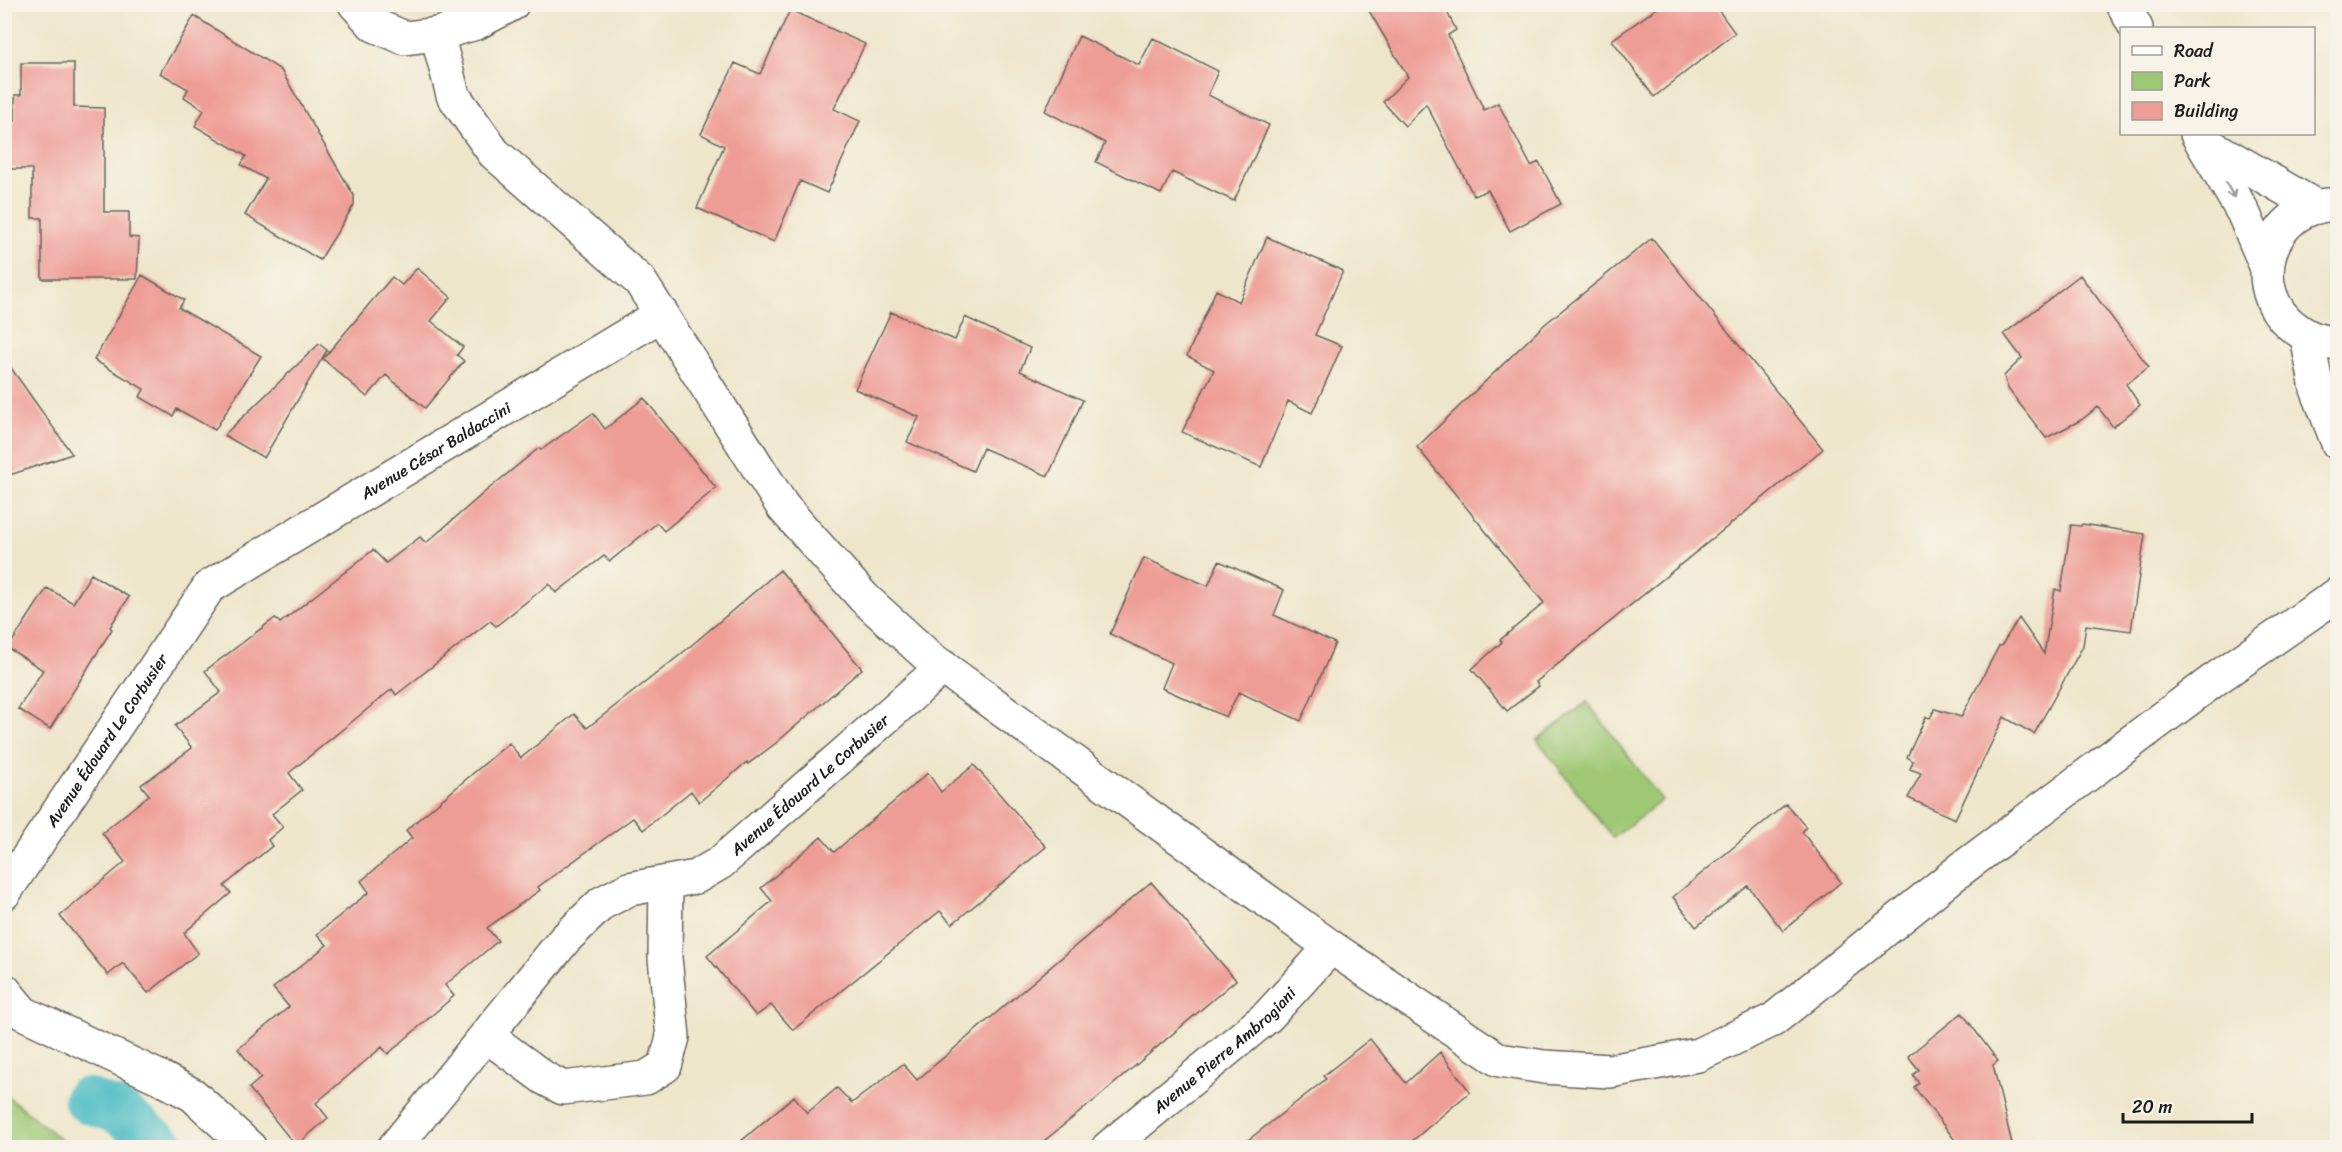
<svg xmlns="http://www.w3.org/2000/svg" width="2342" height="1152" font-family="Sriracha,sans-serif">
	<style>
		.green { fill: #9fc874; stroke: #5e7248; stroke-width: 1.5 }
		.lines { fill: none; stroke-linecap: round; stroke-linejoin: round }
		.canal { stroke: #4fbec6; stroke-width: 45 }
		.building { fill: #ee9d96 }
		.minor-casing { stroke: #666359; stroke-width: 36 }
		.minor { stroke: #fff; stroke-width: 33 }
		.oneway { stroke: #999 }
		.labels { text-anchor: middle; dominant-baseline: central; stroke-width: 4.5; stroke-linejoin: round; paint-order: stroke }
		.street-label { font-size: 16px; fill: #1c1c1c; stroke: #f7f3e8 }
	</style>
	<rect width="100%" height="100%" fill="#f7f3e8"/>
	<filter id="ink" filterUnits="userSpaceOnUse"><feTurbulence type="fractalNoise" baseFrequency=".0167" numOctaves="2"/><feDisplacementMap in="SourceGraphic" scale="12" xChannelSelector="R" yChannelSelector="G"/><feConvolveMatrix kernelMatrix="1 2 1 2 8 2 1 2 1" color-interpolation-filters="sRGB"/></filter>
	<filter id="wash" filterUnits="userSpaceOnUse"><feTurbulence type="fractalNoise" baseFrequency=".008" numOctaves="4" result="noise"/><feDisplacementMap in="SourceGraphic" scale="24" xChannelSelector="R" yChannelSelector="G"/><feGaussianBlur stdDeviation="1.35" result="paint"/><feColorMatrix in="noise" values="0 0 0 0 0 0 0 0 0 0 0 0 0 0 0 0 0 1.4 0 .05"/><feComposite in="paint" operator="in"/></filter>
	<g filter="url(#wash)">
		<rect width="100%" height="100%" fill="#eee6cb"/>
		<path class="green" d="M1587,702l75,98 -49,38 -76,-98z
			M5,1095h1l64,52h-65z"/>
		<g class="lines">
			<path class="canal" d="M86,1100l33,12 46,36"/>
		</g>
		<g id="blocks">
			<path class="building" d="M1365,4h78l13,26 -8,5 36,75 14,-7 33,63 8,-4 22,42 -51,27 -22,-41 -14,6 -48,-92 -21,22 -22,-24 25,-25z
				M1663,4h51l21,29 -81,64 -42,-57z
				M790,10l75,34 -31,65 26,12 -33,72 -27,-12 -26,61 -77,-34 27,-62 -23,-12 34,-71 25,11z
				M194,16l87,54 73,126v9l-34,55 -75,-45 21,-36 -25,-14 5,-9 -51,-30 9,-16 -20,-13 4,-8 -28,-16z
				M1079,36l60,29 14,-27 65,33 -10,24 61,30 -35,76 -62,-29 -11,22 -65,-32 9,-19 -60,-32z
				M21,63h53v44l30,1v104h25v25l10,1 -2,41h-95v-61h-10v-49h-25l-1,-48h9v-26h6z
				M1267,237l76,34 -28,64 27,11 -30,67 -24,-12 -27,66 -79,-35 32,-62 -27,-14 29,-66 23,12z
				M1652,238l171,211 -287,233 3,4 -32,25 -35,-42 30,-27 -2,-2 44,-37 -127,-156 128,-123z
				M417,268l34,29 -20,24 32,26 -6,8 7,6 -39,47 -39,-33 -19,22 -44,-38 69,-82 10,8z
				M142,275l42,25 -5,8 82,48 -46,74 -38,-21 -4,7 -33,-19 4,-8 -50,-29z
				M2080,275l69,92 -23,17 14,21 -27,22 -15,-20 -17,13 -35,18 -38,-49 -4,-13 18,-18 -18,-24z
				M891,312l64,28 10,-23 65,31 -10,23 63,29 -35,76 -65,-28 -10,23 -66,-29 12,-25 -64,-28z
				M319,344l8,6 -63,108 -40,-23z
				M4,358l68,96 -68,23z
				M644,398l72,90 -52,43 -7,-8 -47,38 -6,-5 -48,37 -7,-9 -53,42 -6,-5 -94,74 -4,-6 -103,84 13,17 -30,24 11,13 -15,13 4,6 -48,40 7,7 -47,40 14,20 -50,40 -25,-30 -15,12 -48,-59 65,-54 -23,-29 47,-38 -8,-10 51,-37 -17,-22 46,-34 -16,-21 70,-53 5,5 93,-73 13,13 34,-26 6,6 60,-52 53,-43 2,2 52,-37 12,16z
				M2082,524l63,10 -14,97 -45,-6 -3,21 -49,88 -30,-17 -49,102 -47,-21 13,-25 -11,-4 3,-8 -6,-4 19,-40 4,1 5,-9 26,8 38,-71h2l18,-28 25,36 11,-65 6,2 10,-66 10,1z
				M1144,558l64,28 11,-25 65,29 -10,25 61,28 -34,78 -62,-29 -13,25 -64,-29 10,-25 -62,-29z
				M780,570l82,99 -86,74 -28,21 -1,-2 -48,40 -8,-11 -48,39 -10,-12 -95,69 2,3 -53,38 11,13 -53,44 9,11 -66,58 -6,-7 -66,56 12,15 -32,28 -47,-58 12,-10 -23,-29 51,-42 -16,-19 54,-43 -10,-11 52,-42 -8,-11 51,-43 -6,-8 103,-87 12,15 53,-44 13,14 93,-73z
				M91,574l38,23 -19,30 2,2 -62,100 -32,-20 25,-39 -35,-22 39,-60 26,15z
				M974,765l72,82 -94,77 -12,-13 -147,119 -22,-25 -15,11 -49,-60 65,-55 -11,-13 60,-51 13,15 94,-79 13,19z
				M1786,804l20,23 -4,5 39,50 -58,49 -35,-45 -52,41 -23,-30z
				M1151,882l85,98 -141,120 -60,48h-302l61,-52 13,17 30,-25 15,15 51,-39 14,16z
				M1962,1013l36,48 -5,4 20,83h-52l-47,-61 5,-4 -6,-8 6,-5 -11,-14z
				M1370,1039l36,44 34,-31 30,40 -66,56h-166l88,-69 -3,-3z"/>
		</g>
	</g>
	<g filter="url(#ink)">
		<use href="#blocks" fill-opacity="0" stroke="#666359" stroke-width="1.5"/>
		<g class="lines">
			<g class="minor-casing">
				<g id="minor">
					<path d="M355,4l19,21 31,13 32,-4 39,-11 36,-19"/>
					<path d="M2123,4l13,24"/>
					<path d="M437,34l16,61 41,58 146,128 143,226 81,91 66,60 401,289 168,113 45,7 66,4 88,-16 75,-35 187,-150 254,-190 124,-86"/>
					<path d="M2197,134l46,78 23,54"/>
					<path d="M2202,141l115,66"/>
					<path d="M2338,205c-70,-4 -97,88 -40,125 11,8 26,13 40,12"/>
					<path d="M2307,336l10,53 21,54"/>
					<path id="s1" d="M4,893l205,-306 453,-273"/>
					<path d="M4,990l19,23 134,63 36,19 57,53"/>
					<path d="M487,1036l57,42 19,10 83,-10 19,-12 8,-29 -8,-79 1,-75"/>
					<path id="s2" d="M394,1148l171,-209 37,-36 27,-14 67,-12 24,-14 223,-196"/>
					<path id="s3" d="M1108,1148l160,-132 63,-69"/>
				</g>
			</g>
			<use href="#minor" class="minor"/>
		</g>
		<defs><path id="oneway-shaft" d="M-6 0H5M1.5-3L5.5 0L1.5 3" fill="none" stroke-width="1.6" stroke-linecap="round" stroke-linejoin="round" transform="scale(1.5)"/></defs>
		<use class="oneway" href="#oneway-shaft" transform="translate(2230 190) rotate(60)"/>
	</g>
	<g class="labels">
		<g class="street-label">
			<text stroke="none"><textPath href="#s1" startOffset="633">Avenue César Baldaccini</textPath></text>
			<text stroke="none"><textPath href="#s1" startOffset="184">Avenue Édouard Le Corbusier</textPath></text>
			<text stroke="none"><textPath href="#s2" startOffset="567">Avenue Édouard Le Corbusier</textPath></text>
			<text stroke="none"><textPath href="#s3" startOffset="152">Avenue Pierre Ambrogiani</textPath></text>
		</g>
	</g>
	<rect width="2342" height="1152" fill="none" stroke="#f7f3e8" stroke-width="24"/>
	<rect x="2120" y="27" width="195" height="108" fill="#f7f3e8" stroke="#9f9d96" stroke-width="1.5"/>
	<rect x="2132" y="46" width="30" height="9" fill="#ffffff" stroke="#9f9d96" stroke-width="1.5"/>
	<text x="2174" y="57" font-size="18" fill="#1c1c1c">Road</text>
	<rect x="2132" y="72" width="30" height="18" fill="#9fc874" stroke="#9f9d96" stroke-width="1.5"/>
	<text x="2174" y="87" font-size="18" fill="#1c1c1c">Park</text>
	<rect x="2132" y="102" width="30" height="18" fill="#ee9d96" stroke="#9f9d96" stroke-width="1.5"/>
	<text x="2174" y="117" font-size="18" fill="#1c1c1c">Building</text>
	<path d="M2123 1113v9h129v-9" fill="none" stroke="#1c1c1c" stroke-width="3"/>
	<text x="2132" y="1113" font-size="18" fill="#1c1c1c" stroke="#f7f3e8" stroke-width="4.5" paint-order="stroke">20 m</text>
</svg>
